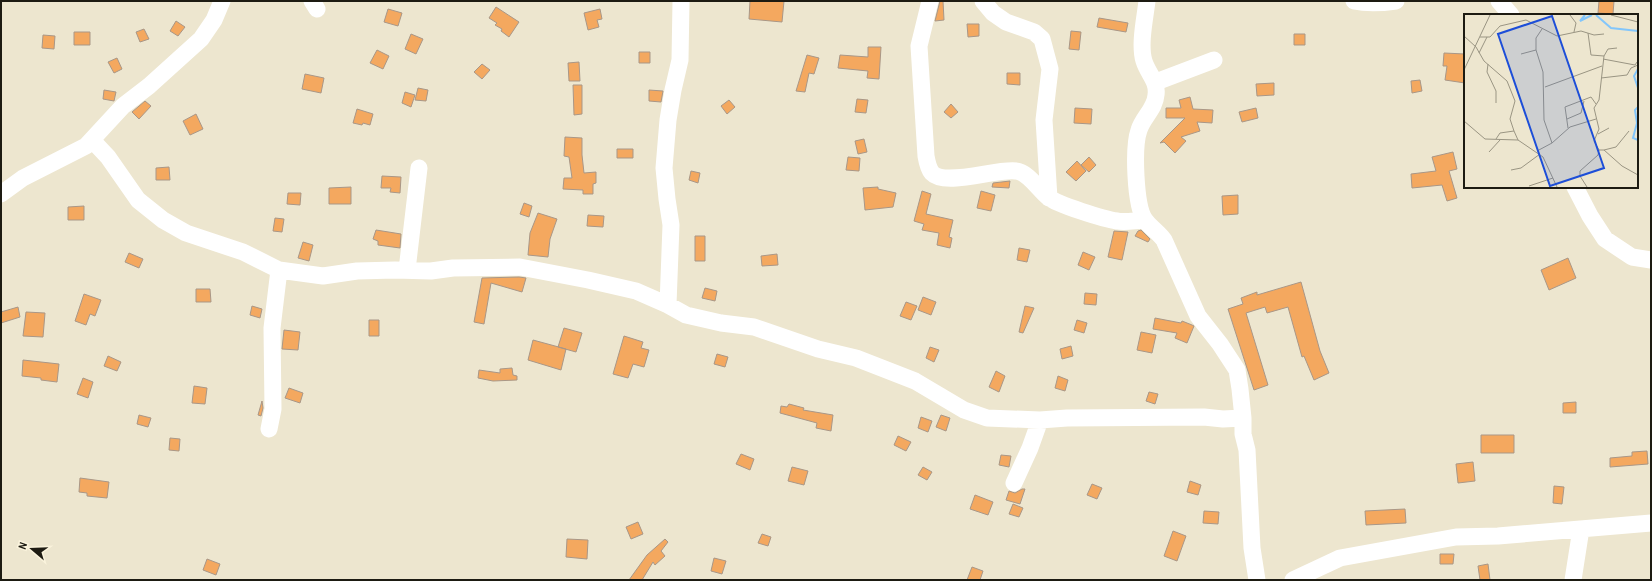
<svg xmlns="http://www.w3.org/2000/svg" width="1652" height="581" font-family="'Archivo Narrow',sans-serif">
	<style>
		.building { fill: #f4a85f; stroke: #a99787 }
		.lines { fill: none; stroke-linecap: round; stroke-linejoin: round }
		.minor { stroke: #fff; stroke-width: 17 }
		.inset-river { fill: none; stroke: #83c6fb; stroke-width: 2 }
		.inset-road { fill: none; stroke: #9a9583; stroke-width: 1 }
		.view { fill: #1d4ed8; fill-opacity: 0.15; stroke: #1d4ed8; stroke-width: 2 }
		.inset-edge { fill: none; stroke: #1d1b12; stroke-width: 2 }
	</style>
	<rect width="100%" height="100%" fill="#ede6cf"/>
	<path class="building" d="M750,1h34l-2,21 -33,-3z
		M940,1h3l1,19 -9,1z
		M1599,1h15l-1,13 -15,-1z
		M496,7l23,15 -10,15 -8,-6 1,-2 -7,-4 2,-2 -8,-5z
		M388,9l14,4 -4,13 -14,-4z
		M600,9l2,10 -5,1 2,7 -11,3 -4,-17z
		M1099,18l29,5 -2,9 -29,-5z
		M176,21l9,6 -7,9 -8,-5z
		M967,24h12v12l-11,1z
		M144,29l5,10 -9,3 -4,-10z
		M1071,31l10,1 -2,18 -10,-1z
		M74,32h16v13h-16z
		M411,34l12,5 -7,15 -11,-5z
		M1294,34h11v11h-11z
		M43,35l12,1 -1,13 -12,-1z
		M868,47h13l-2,32 -12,-1 1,-7 -30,-3 2,-13 28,2z
		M377,50l12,6 -6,13 -13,-6z
		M639,52h11v11h-11z
		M1444,53l21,1v29l-20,-3 2,-14h-4z
		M807,55l12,3 -5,16 -5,-1 -4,19 -9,-1z
		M117,58l5,11 -8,4 -6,-11z
		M579,62l1,19h-11l-1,-18z
		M482,64l8,6 -8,9 -8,-7z
		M1007,73h13v12l-13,-1z
		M305,74l19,4 -3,15 -19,-4z
		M1420,80l2,11 -10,2 -1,-12z
		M1274,83v12l-17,1 -1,-12z
		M573,85h9v29l-8,1z
		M418,88l10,2 -2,11 -11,-1z
		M104,90l12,2 -2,9 -11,-2z
		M649,90l14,1 -2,11 -12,-1z
		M405,92l10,3 -4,12 -9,-4z
		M1190,97l3,12 20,1 -1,13 -15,-1 3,9 -19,6 5,4 -11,12 -11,-11 -4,1 25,-25h-19v-10h15l-2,-8z
		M857,99l11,1 -2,13 -11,-1z
		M729,100l6,7 -8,7 -6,-8z
		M145,101l6,5 -12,13 -7,-7z
		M951,104l7,8 -7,6 -7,-6z
		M1075,108l17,1 -1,15 -17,-1z
		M1256,108l2,10 -16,4 -3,-10z
		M357,109l16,5 -3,11 -7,-2 -1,2 -9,-2z
		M196,114l7,15 -13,6 -7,-14z
		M565,137l17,1v17l2,18 12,-1v11l-3,1v10h-10v-4l-20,-1 1,-11h8l-3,-21 -5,-1z
		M864,139l3,13 -9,2 -3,-13z
		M617,149h16v9h-16z
		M1453,152l4,17 -8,2 8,27 -10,3 -5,-16 -30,3 -1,-14 25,-3 -4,-14z
		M848,157l12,1 -1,13 -13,-1z
		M1089,157l7,8 -7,7 -8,-7z
		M1077,161l9,10 -10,10 -10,-9z
		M169,167l1,13h-14v-12z
		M691,171l9,2 -2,10 -9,-3z
		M382,176l19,1 -1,16 -10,-1 1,-4h-10z
		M1010,181l-1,7 -17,-1 1,-4z
		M351,187v17h-22v-16z
		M878,187v2l18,4 -3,14 -28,3 -2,-22z
		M922,191l9,3 -5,20 27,6 -4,17 3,1 -2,10 -13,-3 2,-12 -17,-3 2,-6 -10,-3z
		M981,191l14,4 -4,16 -14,-3z
		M288,193h13l-1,12 -13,-1z
		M1238,195v19l-15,1 -1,-19z
		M524,203l8,3 -3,11 -9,-3z
		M84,206v14h-16v-13z
		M538,213l19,6 -7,20 -2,18 -20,-2 2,-22z
		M588,215l16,1 -1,11 -16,-1z
		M275,218l9,1 -2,13 -9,-1z
		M376,230l25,4 -1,14 -22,-3v-4l-5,-2z
		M1141,230l9,9 -2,3 -13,-6 3,-5z
		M1114,231l14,1 -6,28 -14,-3z
		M695,236h10v25h-10z
		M303,242l10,3 -4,16 -11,-3z
		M1019,248l11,2 -3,12 -10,-2z
		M1083,252l12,5 -6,13 -11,-5z
		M129,253l14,6 -4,9 -14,-6z
		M777,254l1,11 -16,1 -1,-10z
		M1568,258l8,20 -27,12 -8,-20z
		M519,277l7,1 -4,14 -31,-9 -7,41 -10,-2 8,-44z
		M1301,282l19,69 9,22 -15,7 -10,-24 -2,1 -14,-50 -21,6 -2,-6 -19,6 22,72 -14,5 -26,-81 15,-5 -2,-6 16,-6v3z
		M705,288l12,3 -2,10 -13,-3z
		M196,289h14l1,13h-15z
		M1085,293l12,1 -1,11 -12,-1z
		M84,294l17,6 -6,16 -5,-2 -4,11 -11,-4z
		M923,297l13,5 -5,13 -13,-5z
		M906,302l11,4 -6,14 -11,-4z
		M252,306l10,3 -2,9 -10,-3z
		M1025,306l9,2 -11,25 -4,-1z
		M18,307l2,10 -19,6v-11z
		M26,312l19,1 -2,24 -20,-1z
		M1155,318l26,5 1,-2 10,4 2,1 -7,17 -12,-5 2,-5 -24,-4z
		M369,320h10v16h-10z
		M1077,320l10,3 -3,10 -10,-3z
		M564,328l18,5 -6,19 -18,-5z
		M284,330l16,2 -2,18 -16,-1z
		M1141,332l15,3 -4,18 -15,-3z
		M624,336l19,6 -2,6 8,2 -5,17 -11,-3 -5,14 -15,-4z
		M533,340l33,9 -5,21 -33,-10z
		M1071,346l2,10 -11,3 -2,-10z
		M930,347l9,3 -5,12 -8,-4z
		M717,354l11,3 -3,10 -11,-3z
		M108,356l13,6 -4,9 -13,-5z
		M23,360l36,4 -2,18 -16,-2v-2l-19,-2z
		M512,368l1,7 4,1v4l-24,1 -15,-3 1,-8 21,3v-4z
		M996,371l9,5 -6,16 -10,-5z
		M1058,376l10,4 -3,11 -10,-3z
		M83,378l10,4 -5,16 -11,-4z
		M194,386l13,2 -2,16 -13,-1z
		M289,388l14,5 -3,10 -15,-5z
		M1149,392l9,2 -3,10 -9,-3z
		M262,401l1,7 -2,8 -3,-1z
		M1576,402v11h-13v-10z
		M789,404l15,4 -1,2 30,5 -2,16 -15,-3 1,-5 -37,-10 1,-7 6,1z
		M139,415l12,3 -3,9 -11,-3z
		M941,415l9,3 -4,13 -10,-4z
		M921,417l11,4 -4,11 -10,-4z
		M1481,435h33v18h-33z
		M898,436l13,6 -5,9 -12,-6z
		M170,438l10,1 -1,12 -10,-1z
		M1647,451l1,13 -38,3v-9l22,-2v-4z
		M741,454l13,5 -4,11 -14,-6z
		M1001,455l10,1 -2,11 -10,-2z
		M1473,462l2,19 -17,2 -2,-19z
		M792,467l16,4 -4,14 -16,-4z
		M923,467l9,5 -5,8 -9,-5z
		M80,478l29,4 -2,16 -20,-2v-3l-8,-1z
		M1190,481l11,4 -3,10 -11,-3z
		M1092,484l10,4 -5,11 -10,-4z
		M1554,486l10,1 -2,17 -9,-1z
		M1022,489h3l-5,15 -14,-4 3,-9 6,2z
		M975,495l18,7 -5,13 -18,-6z
		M1013,504l10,4 -4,9 -10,-3z
		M1405,509l1,14 -40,2 -1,-14z
		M1204,511l15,1 -1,12 -15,-1z
		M638,522l5,12 -12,5 -5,-12z
		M1173,531l13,5 -9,25 -13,-5z
		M762,534l9,3 -3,9 -10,-3z
		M567,539l21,1 -1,19 -21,-2z
		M665,539l3,3 -7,9 4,5 -10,9 -2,-3 -11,18h-13l18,-25z
		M1440,554h14l-1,10h-13z
		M714,558l12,3 -4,13 -11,-3z
		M207,559l13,5 -4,11 -13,-5z
		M1488,564l2,16h-10l-2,-14z
		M972,567l11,4 -3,9h-13z"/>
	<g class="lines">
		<path class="minor" d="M312,1l5,8
			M930,1l-11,45 7,110c1,6 2,12 6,17 13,14 66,-5 84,-2 12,1 23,19 32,26 10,8 56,22 69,24 9,2 19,-1 28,-1
			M983,1l10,12 13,9 28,10 8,7 8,30 -6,51 5,78
			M1147,1c-2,17 -8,44 -3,60 4,13 14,20 12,34 -1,14 -13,22 -17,35 -6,17 -4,76 6,90 5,7 13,12 19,20l34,76 22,28 17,26 3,19 3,29
			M1354,1c14,3 28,2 42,0
			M1499,1l12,14
			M1156,82l58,-22
			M92,140l16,17 30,43 25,20 23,13 57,19 36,18 44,6 34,-5 38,-1 36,1 22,-3 67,-1 68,13 48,11 32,14 18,10 35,8 33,4 64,22 38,9 59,23 49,29 23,8 53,2 27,-2 137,-1 19,2 20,-1v16l4,16 5,98 5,32
			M1575,187l15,29 15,23 27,18 19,3
			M1,194l22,-16 63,-32 37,-40 26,-20 52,-47 13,-19 8,-19
			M407,270l12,-102
			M668,305l3,-80 -4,-26 -3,-31 4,-48 5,-30 7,-30 1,-59
			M269,429l4,-20 -1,-81 7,-58
			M1014,483l16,-35 10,-28
			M1293,580l47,-22 116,-21 42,-1 153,-13
			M1573,580l8,-51"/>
	</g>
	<g transform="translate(1464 14)">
		<rect width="174" height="174" fill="#ede6cf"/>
		<path class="inset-river" d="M121,1l-5,6 12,-6M132,1l15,13 27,3M174,55l-4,7 4,12M174,93l-3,3 2,13 -4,15 5,2"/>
		<path class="inset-road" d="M106,1l6,8 -2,9M147,1l27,7M124,19l3,22 13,1M0,22l12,11 8,14 23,20 8,20 -5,18 4,12 4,9 25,17 14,30M16,23h10l10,-11 26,-6 31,16 24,-5 13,4 10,-1M15,39l8,-16M57,40l15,-4M139,45l32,6 2,-3M24,50l-1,8 9,19v12M0,56l26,-55M137,64l26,-3 4,-7 7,-3M81,73l57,-21M103,105l14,-6 3,-12M0,107l21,18 33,1M104,114l-3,-21 26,-10 5,7M134,120l11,-6M32,125l4,-6 14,-2M88,129l18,-16 26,-8M135,136l-5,-9 5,-12 -5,-21 5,-8 5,-44 4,-7 9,-1M135,136h5l18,16 16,9M140,136l12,-3 13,-16M73,137l15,-8 -8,-23 -1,-48 -7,-22v-12l6,-9M25,138l11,-12M47,156l10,-2 19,-14M65,172l24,-8M123,173l-7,-11v-5l18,-16 1,-5"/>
		<path class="view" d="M88,2l52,152 -54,18 -52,-152z"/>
		<rect width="174" height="174" class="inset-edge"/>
	</g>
	<rect width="1652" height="581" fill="none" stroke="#1d1b12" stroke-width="4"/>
	<g transform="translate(32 549) rotate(289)" stroke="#faf3dc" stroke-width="3" paint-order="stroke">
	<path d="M0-3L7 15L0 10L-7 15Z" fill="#1d1b12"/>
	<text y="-6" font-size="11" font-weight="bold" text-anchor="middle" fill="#1d1b12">N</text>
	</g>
</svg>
